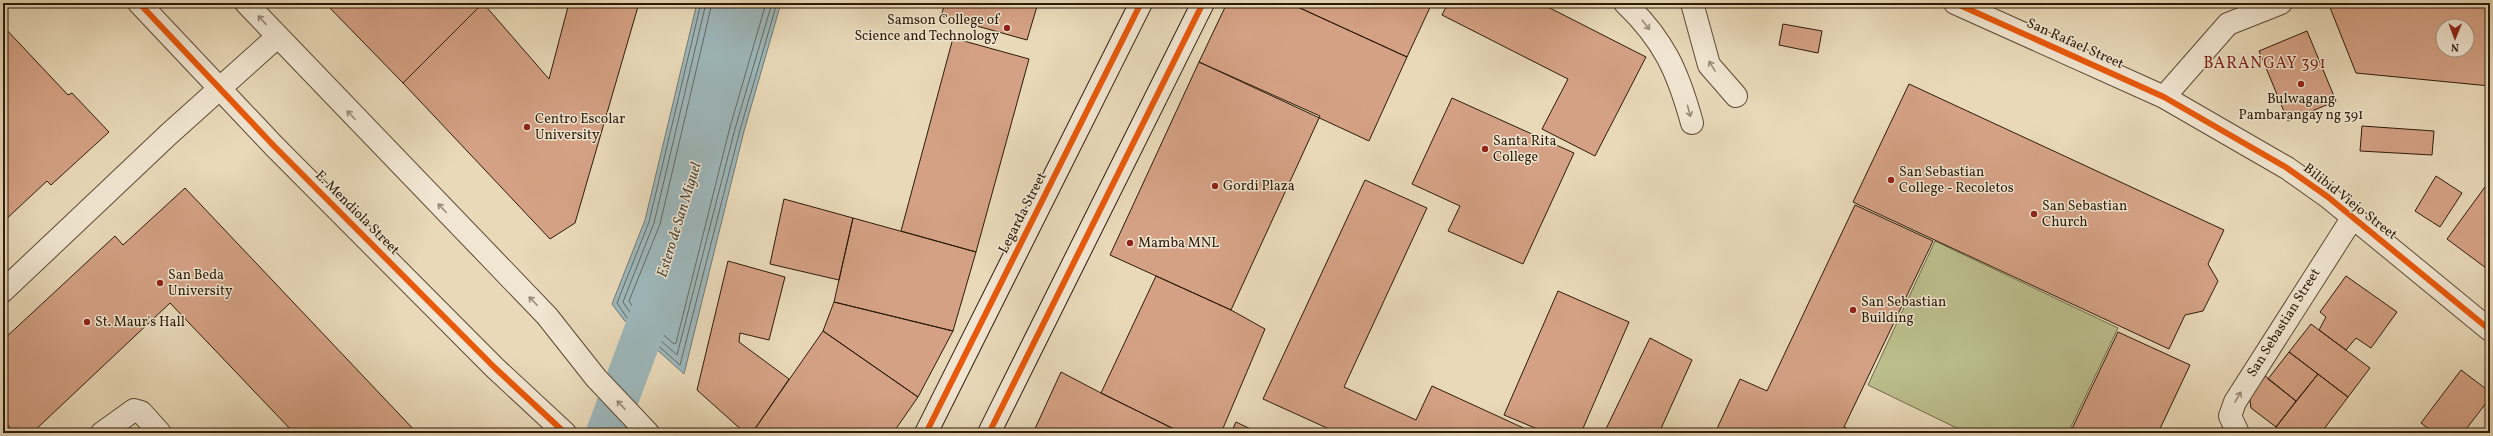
<svg xmlns="http://www.w3.org/2000/svg" width="2493" height="436" font-family="Vollkorn,serif">
	<style>
		.green { fill: #bbbe8c; stroke: #746c4a }
		.water { fill: #9db7bb; stroke: #707973 }
		.lines { fill: none; stroke-linecap: round; stroke-linejoin: round }
		.shore { stroke: #656962; stroke-width: 1 }
		.canal { stroke: #9db7bb; stroke-width: 40 }
		.building { fill: #d4a184; stroke: #2d1b08; fill-rule: evenodd }
		.service-casing { stroke: #5c4a34; stroke-width: 24 }
		.minor-casing { stroke: #5c4a34; stroke-width: 24 }
		.tertiary-casing { stroke: #5c4a34; stroke-width: 24 }
		.secondary-casing { stroke: #2d1b08; stroke-width: 24 }
		.service { stroke: #f1e6d2; stroke-width: 22 }
		.minor { stroke: #f1e6d2; stroke-width: 22 }
		.tertiary { stroke: #f1e6d2; stroke-width: 22 }
		.secondary { stroke: #f1e6d2; stroke-width: 22 }
		.cycleway-casing { stroke: #f1e6d2; stroke-width: 8 }
		.cycleway { stroke: #e8590c; stroke-width: 6 }
		.oneway { stroke: #998b77 }
		.poi-dot { fill: #8f2418; stroke: #f1e6d2; stroke-width: 1.5 }
		.labels { text-anchor: middle; dominant-baseline: central; stroke-width: 3; stroke-linejoin: round; paint-order: stroke }
		.poi-label { font-size: 14px; fill: #2d1b08; stroke: #f1e6d2; text-anchor: start }
		.street-label { font-size: 14px; fill: #2d1b08; stroke: #f1e6d2 }
		.water-label { font-size: 15px; font-style: italic; fill: #4f4a3e; stroke: #f1e6d2 }
		.quarter-label { font-size: 16px; letter-spacing: 1px; fill: #7a1f14; stroke: #f1e6d2 }
	</style>
	<rect width="100%" height="100%" fill="#e9d9b9"/>
	<filter id="stains"><feTurbulence type="fractalNoise" baseFrequency=".005" numOctaves="4"/><feColorMatrix values="0 0 0 0 .2 0 0 0 0 .09 0 0 0 0 .02 0 0 0 .5 -.17"/></filter>
	<radialGradient id="worn" r=".72"><stop offset=".6" stop-color="#630" stop-opacity="0"/><stop offset="1" stop-color="#630" stop-opacity=".3"/></radialGradient>
	<path class="green" d="M1935,241l183,87 -50,105h-101l-99,-48z"/>
	<path class="water" d="M697,3h84l-37,128 -60,243 -60,-54 -12,-16 33,-84z"/>
	<g class="lines">
		<path class="shore" d="M701,3l-52,219 -32,81 10,15 53,47 60,-235 37,-127
			M706,3l-52,220 -31,79 8,12 46,41 58,-226 37,-126
			M712,3l-52,221 -31,77 6,9 39,34 2,-1 54,-216 36,-124"/>
		<path class="canal" d="M606,433l55,-148"/>
	</g>
	<path class="building" d="M325,3h158l-80,80z
		M483,3l66,76 20,-76h70l-64,220 -25,16 -147,-156z
		M945,3h93l-11,37 -86,-24z
		M1227,3h62l118,54 -38,84 -170,-79z
		M1289,3h143l-25,54z
		M1448,3h92l106,54 -51,99 -53,-27 26,-50 -126,-64z
		M2336,3h154v83l-134,-13 -25,-63 -1,-5zM2443,26h24v24h-24z
		M1783,24l39,7 -4,22 -39,-8z
		M3,26l65,69 4,-2 37,39 -58,53 -4,-4 -44,41z
		M2307,31l29,70 -48,20 -29,-70z
		M953,38l76,21 -53,193 -75,-21z
		M1199,62l121,54 -89,194 -121,-55z
		M1909,84l315,146 -16,34 10,17 -15,30 -18,4 -16,34 -316,-147z
		M1452,98l122,55 -51,111 -75,-33 12,-25 -48,-22z
		M2362,126l72,5 -2,24 -72,-4z
		M2436,176l26,17 -22,34 -25,-16z
		M1365,180l62,28 -83,179 72,33 16,-34 98,45 -1,2h-191l-75,-34z
		M2490,180v91l-43,-32z
		M185,188l232,245h-123l-124,-130 -138,130h-17l-12,-13v-80l112,-104 8,9z
		M784,199l69,19 -14,62 -69,-16z
		M1855,205l78,36 -89,186 13,6h-142l25,-54 27,12z
		M853,218l123,34 -23,79 -119,-29z
		M728,261l57,16 -16,63 -29,-7 -1,9 50,37 -37,54h-7l-48,-43z
		M1156,276l75,34 34,19 -44,104h-39l-81,-40z
		M2346,276l51,36 -26,36 -15,-10 -10,12 -27,-20 7,-13 -6,-5z
		M1558,291l71,31 -48,111h-34l-43,-18z
		M834,302l119,29 -35,66 -95,-66z
		M2311,324l59,44 -22,29 -59,-45z
		M823,331l95,66 -25,36h-141z
		M2118,332l72,33 -32,68h-88z
		M1650,338l42,22 -33,73h-55z
		M2289,352l29,22 -22,27 -28,-22z
		M2461,370l29,22v6l-27,35h-29l-13,-10z
		M1061,372l40,21 81,40h-149z
		M2318,374l30,23 -27,36h-37l-8,-6z
		M2264,375l32,26 -20,26 -25,-19 -2,-14z
		M1236,422l23,11h-28z"/>
	<g class="lines">
		<g class="service-casing">
			<path id="service" d="M1625,3c39,37 53,69 67,120
				M1692,3l17,62 27,31
				M3,291l166,-157 108,-97
				M102,433l32,-23 7,2 19,21"/>
		</g>
		<g class="minor-casing">
			<path id="minor" d="M2238,433l-8,-17 5,-14 118,-185"/>
		</g>
		<g class="tertiary-casing">
			<path id="tertiary" d="M139,3l135,143 221,222 70,65
				M246,3l301,313 49,62 52,55
				M1955,3l209,94 123,71 41,29 162,133
				M2164,97l64,-73 53,-21"/>
		</g>
		<g class="secondary-casing">
			<path id="secondary" d="M926,433l215,-430
				M989,433l214,-430"/>
		</g>
		<use href="#service" class="service"/>
		<use href="#minor" class="minor"/>
		<use href="#tertiary" class="tertiary"/>
		<use href="#secondary" class="secondary"/>
		<g class="cycleway-casing">
			<path id="cycleway" d="M139,3l135,143 221,222 70,65
				M1955,3l209,94 123,71 41,29 162,133
				M926,433l215,-430
				M989,433l214,-430"/>
		</g>
		<use href="#cycleway" class="cycleway"/>
	</g>
	<defs><path id="oneway-shaft" d="M-6 0H5M1.5-3L5.5 0L1.5 3" fill="none" stroke-width="1.6" stroke-linecap="round" stroke-linejoin="round"/></defs>
	<g class="oneway">
		<use href="#oneway-shaft" transform="translate(262 20) rotate(-133)"/>
		<use href="#oneway-shaft" transform="translate(1646 25) rotate(51)"/>
		<use href="#oneway-shaft" transform="translate(1712 66) rotate(-122)"/>
		<use href="#oneway-shaft" transform="translate(1689 111) rotate(75)"/>
		<use href="#oneway-shaft" transform="translate(351 115) rotate(-134)"/>
		<use href="#oneway-shaft" transform="translate(442 208) rotate(-134)"/>
		<use href="#oneway-shaft" transform="translate(533 301) rotate(-134)"/>
		<use href="#oneway-shaft" transform="translate(2238 397) rotate(-60)"/>
		<use href="#oneway-shaft" transform="translate(621 405) rotate(-133)"/>
	</g>
	<g class="poi-dot">
		<circle cx="1007" cy="28" r="4"/>
		<circle cx="2301" cy="84" r="4"/>
		<circle cx="527" cy="127" r="4"/>
		<circle cx="1485" cy="149" r="4"/>
		<circle cx="1891" cy="180" r="4"/>
		<circle cx="1215" cy="186" r="4"/>
		<circle cx="2034" cy="214" r="4"/>
		<circle cx="1130" cy="243" r="4"/>
		<circle cx="160" cy="283" r="4"/>
		<circle cx="1853" cy="310" r="4"/>
		<circle cx="87" cy="322" r="4"/>
	</g>
	<g class="labels">
		<g class="poi-label">
			<text x="999" y="20" text-anchor="end">Samson College of<tspan x="999" dy="16">Science and Technology</tspan></text>
			<text x="2301" y="99" text-anchor="middle">Bulwagang<tspan x="2301" dy="16">Pambarangay ng 391</tspan></text>
			<text x="535" y="119">Centro Escolar<tspan x="535" dy="16">University</tspan></text>
			<text x="1493" y="141">Santa Rita<tspan x="1493" dy="16">College</tspan></text>
			<text x="1899" y="172">San Sebastian<tspan x="1899" dy="16">College - Recoletos</tspan></text>
			<text x="1223" y="186">Gordi Plaza</text>
			<text x="2042" y="206">San Sebastian<tspan x="2042" dy="16">Church</tspan></text>
			<text x="1138" y="243">Mamba MNL</text>
			<text x="168" y="275">San Beda<tspan x="168" dy="16">University</tspan></text>
			<text x="1861" y="302">San Sebastian<tspan x="1861" dy="16">Building</tspan></text>
			<text x="95" y="322">St. Maur's Hall</text>
		</g>
		<g class="street-label">
			<text transform="translate(2075 44) rotate(24)">San Rafael Street</text>
			<text transform="translate(2350 202) rotate(38)">Bilibid Viejo Street</text>
			<text transform="translate(357 213) rotate(45)">E. Mendiola Street</text>
			<text transform="translate(1023 213) rotate(-63)">Legarda Street</text>
			<text transform="translate(2284 323) rotate(-58)">San Sebastian Street</text>
		</g>
		<g class="water-label">
			<text transform="translate(680 220) rotate(-73)">Estero de San Miguel</text>
		</g>
		<g class="quarter-label">
			<text x="2265" y="64">BARANGAY 391</text>
		</g>
	</g>
	<rect width="2493" height="436" fill="none" stroke="#e9d9b9" stroke-width="16"/>
	<rect x="4" y="4" width="2485" height="428" fill="none" stroke="#2d1b08" stroke-width="2"/>
	<rect x="8" y="8" width="2477" height="420" fill="none" stroke="#2d1b08"/>
	<g transform="translate(2455 38) rotate(181)"><circle r="19" fill="#f1e6d2" stroke="#a39581"/>
	<path d="M0-3L7 15L0 10L-7 15Z" fill="#8f2418"/>
	<text y="-6" font-size="11" font-weight="bold" text-anchor="middle" fill="#2d1b08">N</text>
	</g>
	<rect width="100%" height="100%" filter="url(#stains)"/>
	<rect width="100%" height="100%" fill="url(#worn)"/>
</svg>
